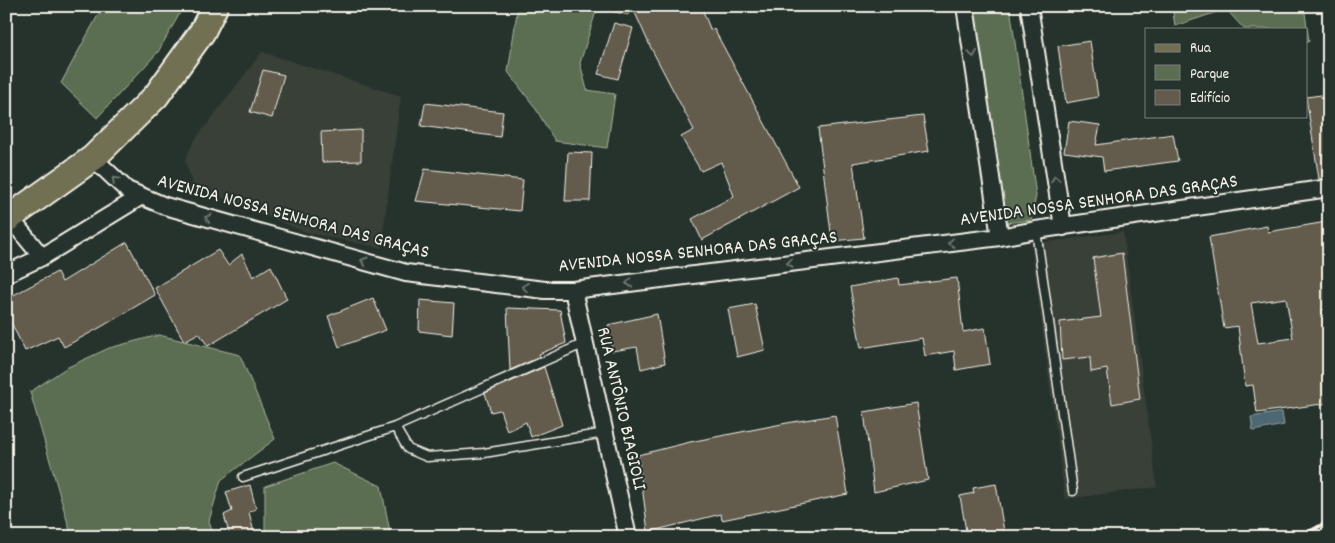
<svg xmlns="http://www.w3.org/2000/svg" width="1335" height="543" font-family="Dekko,sans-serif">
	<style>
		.built { fill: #393f37 }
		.green { fill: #5b6e51; stroke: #a8b09c }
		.water { fill: #4e6873; stroke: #909fa2 }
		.building { fill: #645b4e; stroke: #f4f1e8; fill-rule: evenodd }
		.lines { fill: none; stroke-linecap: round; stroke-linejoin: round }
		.service-casing { stroke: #f4f1e8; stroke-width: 11 }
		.minor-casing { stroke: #f4f1e8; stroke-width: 20 }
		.primary-casing { stroke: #f4f1e8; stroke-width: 29 }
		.service { stroke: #26332d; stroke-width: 8 }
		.minor { stroke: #26332d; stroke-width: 16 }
		.primary { stroke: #716f52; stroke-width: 25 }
		.rail { stroke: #f4f1e8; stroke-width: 4 }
		.oneway { stroke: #6e766e }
		.labels { text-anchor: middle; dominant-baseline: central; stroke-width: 4; stroke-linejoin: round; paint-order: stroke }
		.street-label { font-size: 19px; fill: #f4f1e8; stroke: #26332d }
	</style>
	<rect width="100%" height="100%" fill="#26332d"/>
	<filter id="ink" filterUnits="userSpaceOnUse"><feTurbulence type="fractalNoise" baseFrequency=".02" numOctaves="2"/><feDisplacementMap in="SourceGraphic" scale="10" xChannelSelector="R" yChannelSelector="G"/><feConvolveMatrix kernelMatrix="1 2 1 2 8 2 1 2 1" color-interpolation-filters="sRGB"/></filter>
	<g filter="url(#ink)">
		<path class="built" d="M262,52l139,44 -20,152 -76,-16 -112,-46 -8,-26 9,-19z
			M1123,232l34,255 -92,12 -34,-255z"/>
		<path class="green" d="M103,6h81l-26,46 -61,66 -36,-35z
			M518,6h113l-3,9 -31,-7 -17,55 7,27 28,4 -8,54 -52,-7 -21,-35 -26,-34z
			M973,6h37l26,190 -5,24 -26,3z
			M1172,6h132l5,35 -3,2v-14h-62l-18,-20 -51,17z
			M159,335l81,20 35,84 -54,41 -12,41 5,16h-141l-2,-3 -41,-142 36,-24 43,-20z
			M333,463l48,23 10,51h-126v-51z"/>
		<path class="water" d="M1282,412l2,13 -31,6 -2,-14z"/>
		<path class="building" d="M632,6h69l10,25 3,-2 85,158 -97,53 -10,-21 42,-23 -13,-34 -20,9 -20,-34 13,-7 -44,-84z
			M614,23l19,5 -15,51 -20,-5z
			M1090,41l8,56 -32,6 -8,-57z
			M263,70l21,5 -12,43 -22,-6z
			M1329,94v84l-10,1 -13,-82z
			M425,103l78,9 -3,25 -79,-11z
			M923,116l6,35 -76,12 11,75 -32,3 -14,-113z
			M1069,121l31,4 -4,20 77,-11 5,27 -74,10 -2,-14 -38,-5z
			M361,130v31l-39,1 -1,-30z
			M568,152l24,1 -2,48h-25z
			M425,169l98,11 -3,31 -104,-10z
			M1326,222l3,16v71l-7,1 7,50v13l-5,1 5,29 -72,10 -4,-28 -8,1 -7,-60 -14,2 -15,-91 58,-11 1,6zM1286,298l7,40 -35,5 -7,-40z
			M127,242l28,53 -54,32 -37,20 -6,-11 -33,15 -19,-39v-13l51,-27 5,10z
			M218,250l10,15 14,-11 11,23 18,-11 16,33 -79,47 -9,-13 -15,8 -29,-53z
			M1122,253l18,146 -28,5 -5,-35 -16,3 -1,-15 -28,3 -2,-38 41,-5 -8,-59z
			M898,278l1,7 58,-7 6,54 22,-4 5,36 -34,6 -2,-19 -29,5 -3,-18 -61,10 -11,-61z
			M373,298l13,32 -47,17 -11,-31z
			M420,300l34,3 -2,32 -33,-4z
			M755,304l10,46 -28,7 -9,-48z
			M507,308l53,2 6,33 -27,11 1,3 -30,13z
			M657,314l8,49 -24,6 -4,-22 -25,4 -4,-26z
			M544,367l18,58 -31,12 -5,-15 -19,9 -7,-21 -9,2 -6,-19z
			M916,403l12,77 -54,12 -10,-80z
			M835,415l13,79 -126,26 -1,-6 -73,18 -10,-77 52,-13 97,-19z
			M996,484l9,53h-38l-7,-41 14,-3 -1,-5z
			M250,485l6,24 -7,3 6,25h-25l-6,-22 8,-4 -6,-19z"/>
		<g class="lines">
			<g class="service-casing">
				<path id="service" d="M1036,230l37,261
					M395,427l13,22 19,8 57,-4 121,-20
					M243,477l152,-50 190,-84"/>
			</g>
			<g class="minor-casing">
				<path id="minor" d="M965,6l35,231
					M1029,6l34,221
					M93,158l34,32 38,16 241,67 139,17h28l427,-53 36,-7 293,-42
					M10,218l32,39
					M6,274l36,-17 98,-60
					M573,290l55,247"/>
			</g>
			<g class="primary-casing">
				<path id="primary" d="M6,220l87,-62 63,-62 46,-64 13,-26"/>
			</g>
			<use href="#service" class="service"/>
			<use href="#minor" class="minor"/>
			<use href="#primary" class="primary"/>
			<path class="rail" d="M1300,537l29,-16"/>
		</g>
		<defs><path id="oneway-chevron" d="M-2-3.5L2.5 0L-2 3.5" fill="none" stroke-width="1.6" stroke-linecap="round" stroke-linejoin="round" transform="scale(1.25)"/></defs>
		<g class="oneway">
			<use href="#oneway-chevron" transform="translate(973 54) rotate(82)"/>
			<use href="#oneway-chevron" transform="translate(1055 179) rotate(-99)"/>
			<use href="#oneway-chevron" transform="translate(115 180) rotate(-137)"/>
			<use href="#oneway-chevron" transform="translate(208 218) rotate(-164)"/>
			<use href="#oneway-chevron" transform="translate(951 243) rotate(173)"/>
			<use href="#oneway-chevron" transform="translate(364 261) rotate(-164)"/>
			<use href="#oneway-chevron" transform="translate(790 263) rotate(173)"/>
			<use href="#oneway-chevron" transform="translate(629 283) rotate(173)"/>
			<use href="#oneway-chevron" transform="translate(525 287) rotate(-173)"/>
		</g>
	</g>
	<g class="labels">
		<g class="street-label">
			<text transform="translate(1099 202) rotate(-8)">AVENIDA NOSSA SENHORA DAS GRAÇAS</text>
			<text transform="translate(293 218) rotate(15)">AVENIDA NOSSA SENHORA DAS GRAÇAS</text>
			<text transform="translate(698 253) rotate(-6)">AVENIDA NOSSA SENHORA DAS GRAÇAS</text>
			<text transform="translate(620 409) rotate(77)">RUA ANTÔNIO BIAGIOLI</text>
		</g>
	</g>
	<rect width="1335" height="543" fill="none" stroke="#26332d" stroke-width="25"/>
	<rect x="12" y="12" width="1310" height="518" fill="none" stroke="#f4f1e8" stroke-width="2" filter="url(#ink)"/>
	<rect x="1145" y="28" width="162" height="90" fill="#26332d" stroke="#787f78"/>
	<rect x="1155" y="44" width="25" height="8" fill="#716f52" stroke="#787f78"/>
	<text x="1190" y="52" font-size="15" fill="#f4f1e8">Rua</text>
	<rect x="1155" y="65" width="25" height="15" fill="#5b6e51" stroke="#787f78"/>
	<text x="1190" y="78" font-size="15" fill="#f4f1e8">Parque</text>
	<rect x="1155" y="90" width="25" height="15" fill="#645b4e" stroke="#787f78"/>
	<text x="1190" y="102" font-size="15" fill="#f4f1e8">Edifício</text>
</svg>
